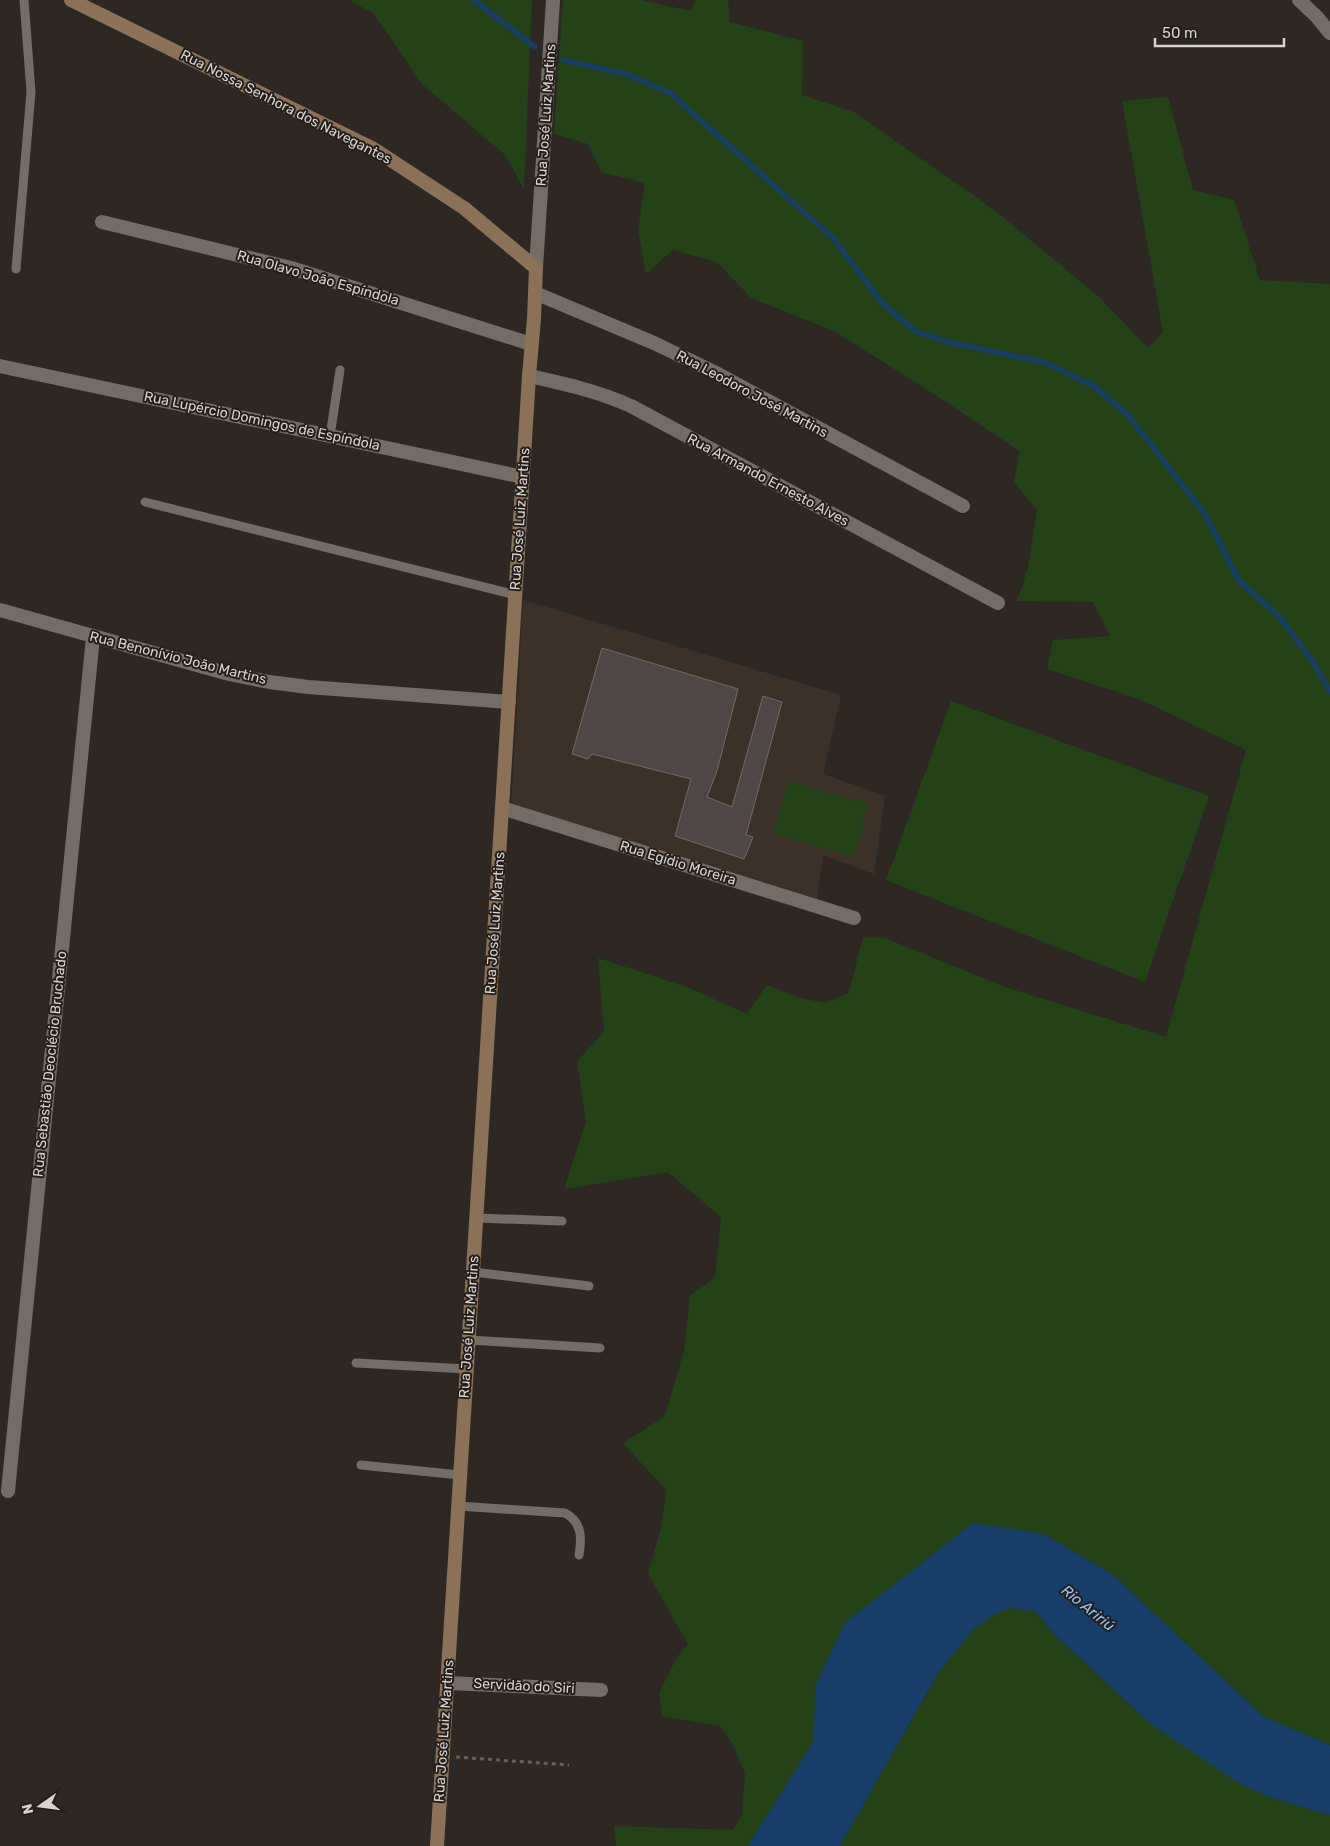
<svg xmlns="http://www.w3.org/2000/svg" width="1330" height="1846" font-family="Rubik,sans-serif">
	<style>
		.built { fill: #3c3129 }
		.green { fill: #234217 }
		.water { fill: #173e69 }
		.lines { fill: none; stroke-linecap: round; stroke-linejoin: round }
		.stream { stroke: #173e69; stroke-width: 5 }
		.building { fill: #4f4646; stroke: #726969 }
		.path { stroke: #655f5c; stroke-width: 3; stroke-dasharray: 4 4; stroke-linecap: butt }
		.service { stroke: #736c67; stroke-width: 9 }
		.minor { stroke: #736c67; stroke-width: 14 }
		.secondary { stroke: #8a7158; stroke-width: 14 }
		.labels { text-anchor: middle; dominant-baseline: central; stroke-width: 4; stroke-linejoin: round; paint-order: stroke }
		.street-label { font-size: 14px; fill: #d7d3d0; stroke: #251f1b }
		.water-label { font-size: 15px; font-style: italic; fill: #93c2f9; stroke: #251f1b }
	</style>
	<rect width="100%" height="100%" fill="#2e2824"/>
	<path class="built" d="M523,600l318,95 -18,79 62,22 -11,78 -51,-19 -6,45 -306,-91z"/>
	<path class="green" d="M349,0h183l-8,189 -19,-34 -83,-71 -48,-70z
		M563,0h78l50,11 4,-11h33l2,22 73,19 -1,54 52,17 139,97 106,88 49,51 15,-16 -41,-231 46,-4 25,93 41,10 26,80 70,4v1461l-66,-28 -151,-142 -69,-41 -228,151 -3,57 -65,104h-132l-2,-20 119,4 9,-15 3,-41 -12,-29 -13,-19 -58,-10 -3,-23 18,-36 11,-13 -40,-70 12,-43 7,-40 -44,-48 42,-27 19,-65 6,-56 25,-17 6,-61 -53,-45 -104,17 22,-67 -9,-61 27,-29 -6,-74 89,29 60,27 20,-29 33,13 25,5 24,-10 14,-56 22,1 120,49 161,50 80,-287 -107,-51 -92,-30 6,-29 57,-4 -17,-34 -76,-1 11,-33 9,-58 -23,-28 6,-31 -72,-48 -114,-72 -83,-33 -34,-36 -44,-12 -27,24 -8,-45 7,-46 -44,-11 -13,-28 -34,-10z
		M951,701l258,95 -64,186 -259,-102z
		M788,781l81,23 -15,53 -81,-23z
		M1012,1608l23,3 19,23 98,91 117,72 61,18v31h-490l100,-176 33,-40 22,-16z"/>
	<path class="water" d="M973,1523l71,11 69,41 151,142 66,28v70l-61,-18 -32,-15 -85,-57 -98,-91 -19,-23 -24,-3 -16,6 -22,16 -35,43 -98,173h-92l65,-104 3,-57 29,-62z"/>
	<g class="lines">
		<path class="stream" d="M474,0l61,47
			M563,60l63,14 44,19 164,146 49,65 32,27 29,10 102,22 48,23 33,28 78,100 34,67 40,35 35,47 16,29"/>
	</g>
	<path class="building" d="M602,648l136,41 -21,82 -10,26 25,10 31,-111 19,6 -36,133 7,2 -9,22 -69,-23 16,-57 -99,-25 -4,5 -16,-5z"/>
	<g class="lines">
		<path class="path" d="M456,1757l113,8"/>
		<path class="service" d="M16,269l15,-177 -7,-92
			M330,436l10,-66
			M145,502l371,93
			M476,1218l86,3
			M473,1272l116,14
			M469,1340l131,8
			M356,1363l111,6
			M361,1465l99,10
			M458,1506l107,7c17,9 17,25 14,42"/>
		<path class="minor" d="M1299,0l18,17 13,16
			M102,222l189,46 240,76
			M536,268l17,-268
			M535,293l119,50 62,30 247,133
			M0,366l523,111
			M529,376c36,8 69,15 102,30l367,197
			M0,610l229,64 40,8 39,5 201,15
			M502,808l352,110
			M8,1491l85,-854
			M447,1683l154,7"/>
		<path class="secondary" d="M71,0l303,149 90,59 72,60 -2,51 -5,57 -92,1470"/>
	</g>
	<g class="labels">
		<g class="street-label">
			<text transform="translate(286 107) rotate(27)">Rua Nossa Senhora dos Navegantes</text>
			<text transform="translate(546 115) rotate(-86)">Rua José Luiz Martins</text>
			<text transform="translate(318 278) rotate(16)">Rua Olavo João Espíndola</text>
			<text transform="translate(752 394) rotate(28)">Rua Leodoro José Martins</text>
			<text transform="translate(262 421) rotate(12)">Rua Lupércio Domingos de Espíndola</text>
			<text transform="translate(768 480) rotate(28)">Rua Armando Ernesto Alves</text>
			<text transform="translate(520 519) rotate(-86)">Rua José Luiz Martins</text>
			<text transform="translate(178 658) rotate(14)">Rua Benonívio João Martins</text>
			<text transform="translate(678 863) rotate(17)">Rua Egídio Moreira</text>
			<text transform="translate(495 923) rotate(-86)">Rua José Luiz Martins</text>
			<text transform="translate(50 1064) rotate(-84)">Rua Sebastião Deoclécio Bruchado</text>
			<text transform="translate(469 1327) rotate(-86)">Rua José Luiz Martins</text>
			<text transform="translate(524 1686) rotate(3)">Servidão do Siri</text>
			<text transform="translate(444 1731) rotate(-86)">Rua José Luiz Martins</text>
		</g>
		<g class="water-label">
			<text transform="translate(1088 1608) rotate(39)">Rio Aririú</text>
		</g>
	</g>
	<g transform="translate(40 1806) rotate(256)" stroke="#251f1b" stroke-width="4" paint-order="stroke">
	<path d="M0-4L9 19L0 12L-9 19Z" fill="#d7d3d0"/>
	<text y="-8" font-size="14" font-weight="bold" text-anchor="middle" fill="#d7d3d0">N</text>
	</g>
	<path d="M1155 38v8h129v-8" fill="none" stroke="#d7d3d0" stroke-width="2.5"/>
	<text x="1162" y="38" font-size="15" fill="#d7d3d0" stroke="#251f1b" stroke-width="4" paint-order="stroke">50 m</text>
</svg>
